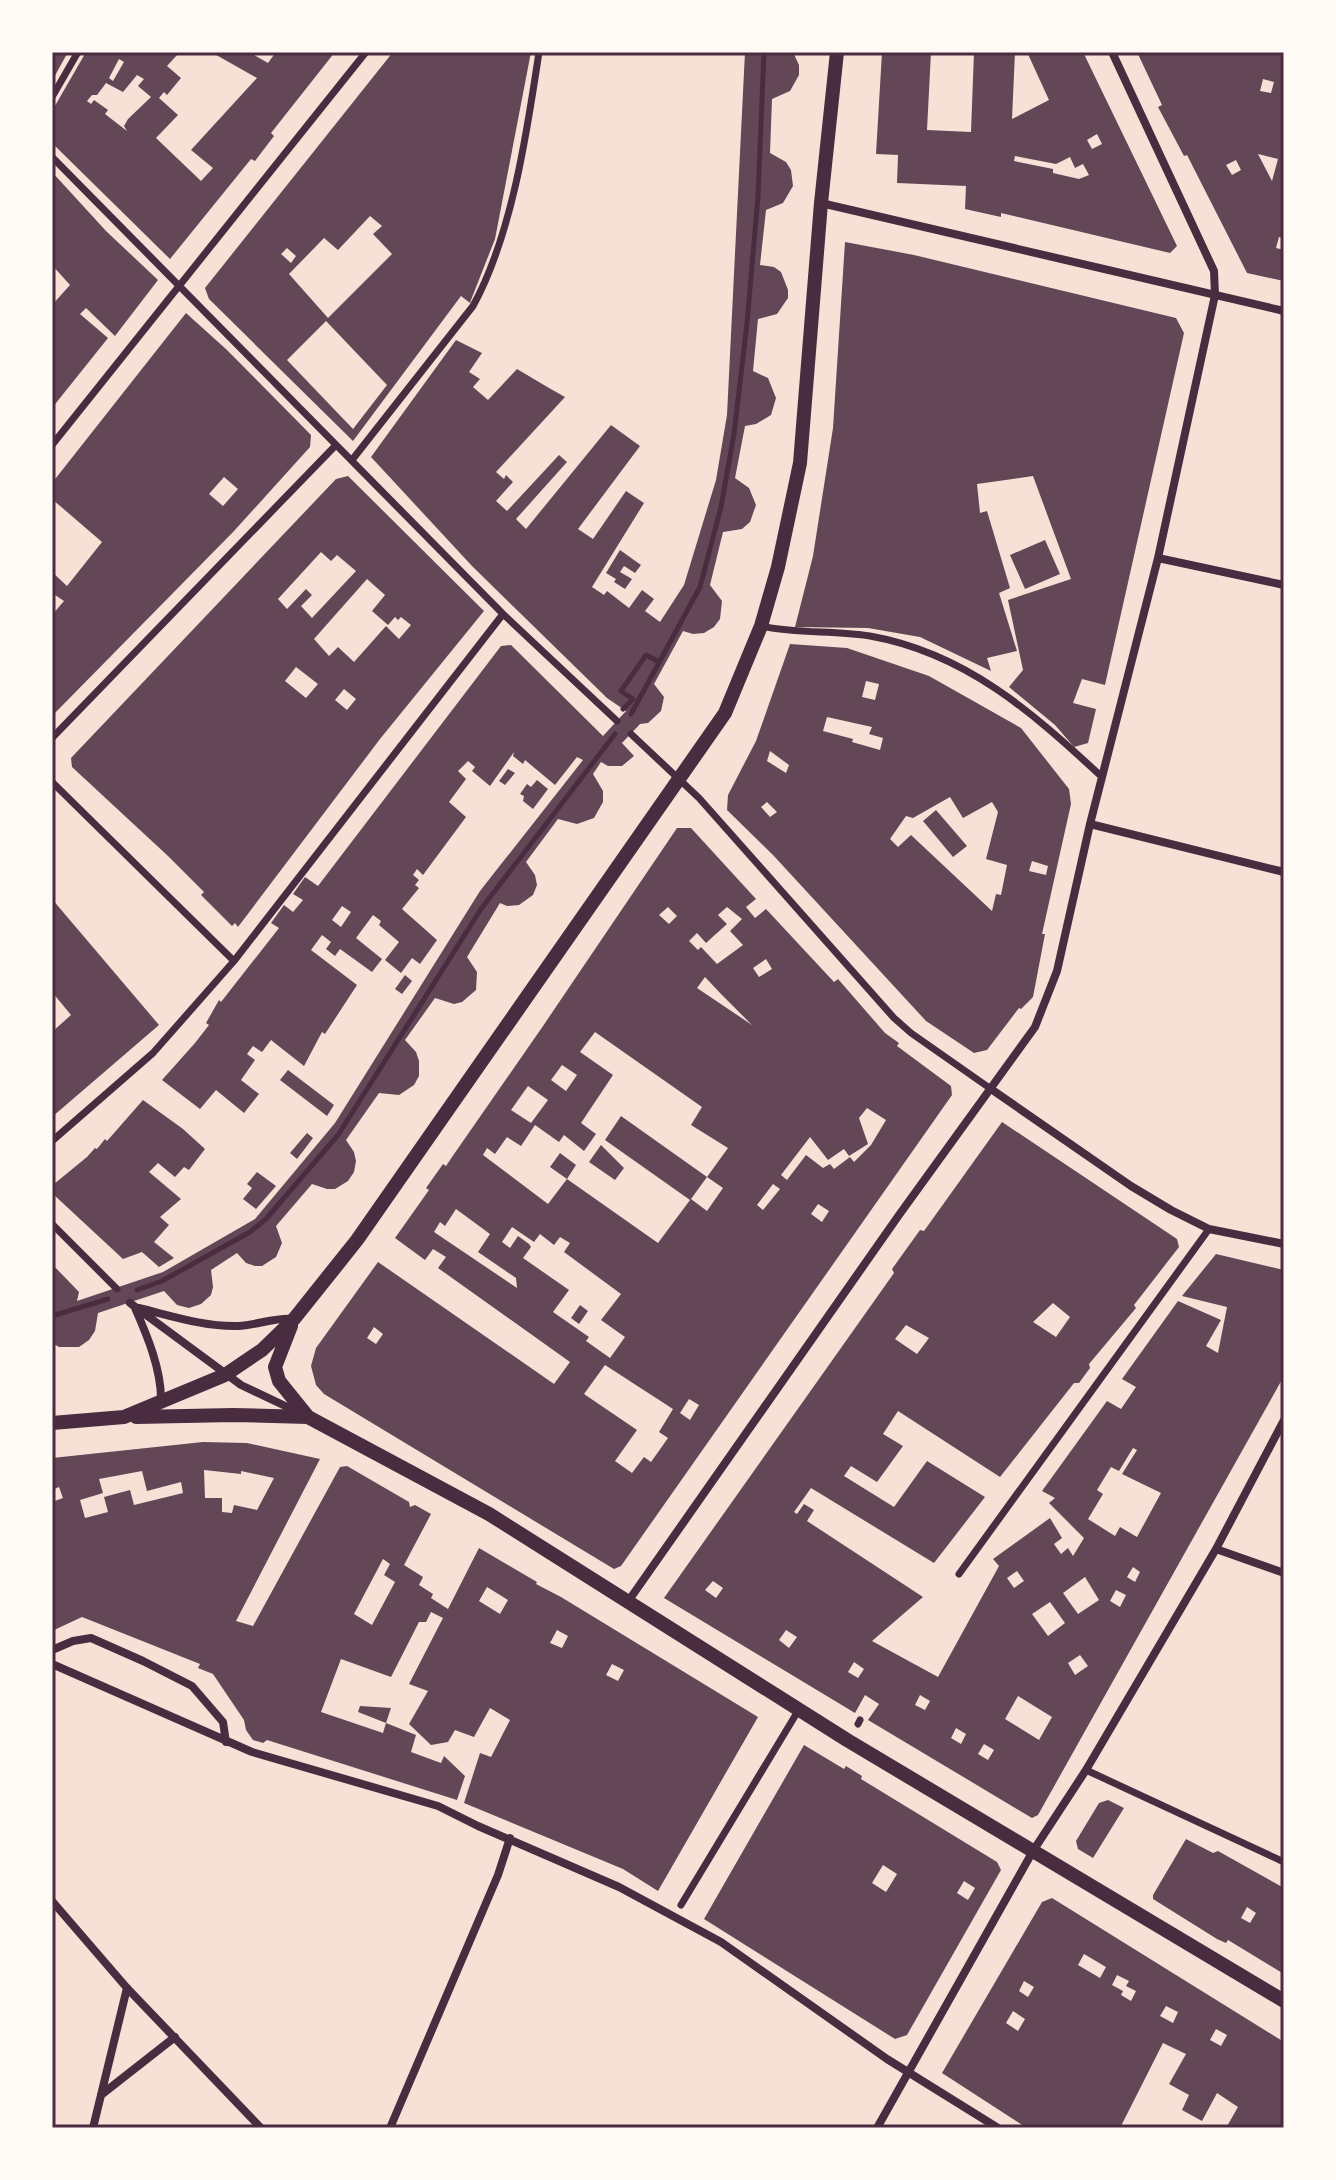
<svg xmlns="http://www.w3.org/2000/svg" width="1336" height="2180" font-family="'Sofia Sans Condensed',sans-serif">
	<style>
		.building { fill: #644757; fill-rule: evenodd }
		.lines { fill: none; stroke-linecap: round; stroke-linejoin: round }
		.path { stroke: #4a2c40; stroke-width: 5 }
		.pedestrian { stroke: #4a2c40; stroke-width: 7 }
		.minor { stroke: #4a2c40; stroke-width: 8 }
		.tertiary { stroke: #4a2c40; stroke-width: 14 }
		.neatline { fill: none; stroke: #4a2c40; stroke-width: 3 }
	</style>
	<rect width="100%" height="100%" fill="#f7e1d7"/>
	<path class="building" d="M52,52h16l-16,29z
		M86,52l92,2 -11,12 14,12 -14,17 -3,-3 -5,6 19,17 -22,23 45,43 12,-13 -22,-18 66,-72 -46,-26h38l19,11 8,-11h59l-64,81 3,3 -19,25 -4,-2 -81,100 -118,-116v-32zM119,59l5,3 -11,19 -4,-3zM137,75l7,4 -6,7 13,11 -23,22 -4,7 3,5 -22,-17 3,-4 -14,-10 -3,4 -4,-3 5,-6h5l9,-12 17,9z
		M393,52h138l-36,187 -24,61 -1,3 -9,-7 -108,145 -144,-142 -4,-11zM370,216l12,10 -9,8 19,20 -64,64 -39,-44 35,-36 14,12zM287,248l9,8 -5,7 -10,-9zM326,321l61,64 -34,44 -66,-69z
		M745,52h48l6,13v10l-9,16 -18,8 -2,54 16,9 5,8 2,16 -10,17 -17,7 -6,55 14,2 7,5 7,18v8l-11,16 -19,5 -5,52 15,7 8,20 -5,17 -15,9 -11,2 -10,52 14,10 7,17 -6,17 -8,7 -19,3 -13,53 12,16 -2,18 -6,8 -10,6 -11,1 -10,-3 -29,53 10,13 -3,14 -13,12 -8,1 -18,19 12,13 -12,10h-14l-7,-4 -8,12 10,17v11l-9,16 -17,6 -19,-5 -32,43 9,13 2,10 -4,10 -14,10 -12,1 -7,-3 -33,54 10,15 -1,18 -14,12 -8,2 -19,-6 -30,42 11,12 3,9v15l-5,9 -15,10 -20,-2 -33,47 8,12 2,9 -2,11 -6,9 -13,8h-8l-15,-5 -36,42 6,17 -6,14 -14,9h-7l-9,-3 -9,-10 -26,17 2,17 -2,8 -10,9 -12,4 -12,-3 -13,-14 -66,22 -3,18 -6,9 -10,7h-20l-7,-4v-79l27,28 -2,9 86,-29 92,-53 80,-96 145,-232 103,-131 -6,-3 -22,28 -30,-25 -2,4 -10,-8 1,-4 -24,34 -18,-15 3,-4 -7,-6 -10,10 8,8 -17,23 17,15 -43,58 -6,-6 -4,6 6,5 -4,5 4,3 -17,21 35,31 -17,24 -8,-6 -11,15 -16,-13 14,-18 -20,-17 2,-4 -8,-6 -17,23 26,21 -10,13 -32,-23 -5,7 -9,-7 5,-7 -9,-7 -11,15 46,35 -32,49 -3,-2 -18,34 -33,-26 -9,12 -9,-6 -6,8 8,6 -14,20 18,14 -15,19 -28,-23 -16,19 -38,-29 33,-37 14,-18 -3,-2 13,-23 2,2 58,-74 -8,-5 13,-18 9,7 10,-12 -10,-6 12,-17 13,9 183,-240 10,-1 92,91 23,-25 -19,-13 -135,-132 -101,-109 85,-117 26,13 -13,19 11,7 -7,8 15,13 29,-31 32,19 16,9 -69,75 8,7 2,-4 7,7 -17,19 11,10 52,-56 8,7 -51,57 10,10 85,-104 29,21 -62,83 15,10 33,-48 18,12 -52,84 12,8 3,-4 22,17 13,-18 12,9 -9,12 15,11 24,-37 32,-105 11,-65zM342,906l9,6 -10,15 -9,-7z
		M882,52h49l-4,78 44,2 3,-80h41l-3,67 37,-19 -22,-48h56l94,194 -7,7 -169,-40v4l-36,-8 1,-23 -69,-3 1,-28 -22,-1zM1097,134l5,10 -10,5 -5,-9zM1015,156l41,8 14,-7 5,11 8,-4 6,11 -10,4 -26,-6v-4l-39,-8z
		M1137,52h130l17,4v182l-5,-1 -3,11 8,2v31l-37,-8 -60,-118 -3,1 -26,-49 4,-2zM1263,79l11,3 -3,11 -11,-2zM1258,154l20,5 -6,22 -13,-25zM1236,160l5,10 -9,5 -6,-10z
		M52,172l54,59 52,49 -43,56 -29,-28 -6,6 28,24 -56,70v-103l18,-20 -18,-20z
		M845,242l69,13 262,63 8,15 -79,352 -23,-6 -9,24 23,6 -8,34 -14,4 -19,-22 -46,-38 14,-17 -15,-70 63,-21 -38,-103 -56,8 3,29 7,-2 23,77 -11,5 18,58 -30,7 4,13 -71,-34 -52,-9 -73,-1 18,-71 20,-128z
		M186,313l41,37 84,85 -1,12 -76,84 -182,185v-101l12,-14 -12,-8v-21l15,14 35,-44 -50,-43v-16zM224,477l14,12 -15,17 -14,-12z
		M348,476l136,135 -104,128 -142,188 -3,-4 -3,3 -31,-31 3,-3 -36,-36 -96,-89 -1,-9 265,-279zM321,552l10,9 6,-6 19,16 -44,47 -11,-12 11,-11 -6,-6 -19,20 -9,-10zM367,579l18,16 -13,16 16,14 7,-8 3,3 3,-3 10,8 -12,14 -13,-13 -32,36 -16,-15 -9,9 -15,-17zM296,667l22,17 -12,14 -21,-17zM344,689l12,10 -9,11 -12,-10z
		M1045,540l15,34 -35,15 -15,-34z
		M620,550l21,15 -6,8 -11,-7 -4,6 12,7 -7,10 -11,-7 2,-3 -10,-6z
		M790,644l57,4 82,28 92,52 48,61 2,15 -29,130h3l-12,63 -12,12 -2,-1 -32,42 -13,3 -48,-32 -153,-166 -46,-45 1,-15 28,-54zM866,681l13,3 -4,16 -13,-3zM827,717l45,10 -3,7 14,4 -3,12 -28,-8 1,-3 -30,-8zM770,751l19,14 -3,8 -19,-12zM950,797l13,21 29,-16 6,10 -12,47 21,6 -6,30 -5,-1 -4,17 -81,-76 -13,12 -8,-8 16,-23 7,2zM767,802l10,10 -7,5 -9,-10zM1032,861l16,5 -2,9 -17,-4z
		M508,769l7,4 -10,12 -6,-4z
		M537,780l11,9 -15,20 -10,-8 1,-5 -4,-2 7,-10 4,3z
		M936,810l31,36 -14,11 -30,-36z
		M677,828h14l65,71 -10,8 9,11 11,-9 68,73 4,-3 47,54 14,10 -2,3 54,40 1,9 -331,471 -7,3 -290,-175 -8,-9 -5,-19 5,-18 62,-86 176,122 16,-22 -132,-94 8,-11 -13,-8 -8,11 -30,-22 34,-48 -3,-2 17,-24 3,2 6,-9 91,-131zM668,907l9,9 -8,8 -10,-9zM727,907l15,12 -12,12 13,14 -26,19 -16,-17 -3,3 -9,-9 8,-8 9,10 21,-19 -9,-9zM766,959l6,10 -13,8 -6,-9zM705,977l16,17 31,31 -55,-37zM595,1032l107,75 -11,18 37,23 -21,29 16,11 -16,23 -16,-12 16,-22 -86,-61 -16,24 85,60 -32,43 -91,-64 -19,25 -65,-49 4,-7 8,6 12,-17 14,9 14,-21 24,17 5,-7 20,16 12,-17 -15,-11 32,-48 -33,-23zM562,1065l15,10 -11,16 -15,-11zM528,1086l20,14 -17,23 -20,-13zM867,1108l19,12 -15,25 -17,17 -4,-5 -16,12 -4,-5 -7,4 -17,-13 -19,25 -6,-5 29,-38 18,23 16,-11 5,7 19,-12 -9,-26zM773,1184l7,5 -17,21 -6,-5zM818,1204l11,7 -7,11 -11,-8zM456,1209l34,25 -12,18 38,26 1,10 -83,-56 6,-10 5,4zM512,1227l22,15 6,-8 14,11 6,-8 10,6 -6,9 57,42 -20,26 24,17 -15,21 -24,-17 3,-4 -36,-25 16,-22 -46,-32 8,-11 -2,-3 -11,-8 -8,12 -8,-6zM374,1327l9,7 -7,10 -9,-6zM605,1365l68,44 -14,23 9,6 -17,24 -7,-5 -12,16 -17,-12 22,-31 -53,-36zM689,1399l10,6 -9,15 -10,-7z
		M52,899l107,126 -107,92v-85l19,-17 -19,-23z
		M405,975l7,6 -10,13 -7,-5z
		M288,1070l46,35 -7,11 -47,-36z
		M143,1100l40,29 22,20 -16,21 -5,-3 -9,10 -17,-14 -9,9 32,27 -21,18 9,8 -15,17 20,16 -15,9 -17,-15 -19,7 -70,-65 1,-10 33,-27 8,-9 2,1 8,-10 2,2z
		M1002,1122l175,117 2,8 -45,58 2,3 -47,56 1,4 -11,15h-5l-74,94 -102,-66 -15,23 20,12 -26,36 -26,-16 -7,10 50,31 33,-46 58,36 -51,66 -123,-75 -17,24 3,2 7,-10 10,6 -7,11 116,76 -51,44 66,36 61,-111 -6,-7 57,-41 12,20 -8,6 7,10 7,-6 5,8 11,-18 -35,-35 6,-5 -13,-7 65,-90 14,8 15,-22 -14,-8 56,-78 43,19 -15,26 12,7 9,-46 -45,-11 34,-42 68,16v106l-246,439 -6,3 -164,-98 11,-16 -14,-9 -10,18 -191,-115 230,-325 -2,-4 28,-39 4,1zM1053,1303l17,14 -14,20 -23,-15zM906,1325l23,13 -12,16 -22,-15zM1133,1448l4,2 -15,24 39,19 -24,44 -17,-10 -5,9 -27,-17 15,-25 -6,-4 14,-23 8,4zM1133,1567l7,5 -5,10 -8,-5zM1017,1571l7,10 -10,7 -7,-10zM1085,1577l14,23 -21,14 -15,-21zM713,1581l10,7 -7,10 -11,-8zM1116,1590l10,5 -6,12 -10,-6zM1050,1602l15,21 -17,13 -16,-22zM786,1630l11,7 -8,11 -10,-8zM1080,1655l8,11 -13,9 -7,-12zM854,1662l10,7 -6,9 -10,-6zM920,1695l10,6 -5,9 -10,-5zM1018,1696l34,21 -13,23 -34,-21zM956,1728l10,6 -5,10 -10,-6zM984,1744l10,6 -6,10 -10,-6z
		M307,1133l6,5 -16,21 -7,-6z
		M601,1145l23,23 -9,12 -26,-18z
		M560,1153l16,12 -9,14 -17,-12z
		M257,1172l19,14 -20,23 -13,-10 9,-11 -5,-4z
		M580,1305l8,6 -9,13 -8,-6z
		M203,1442l44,1 73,16 -84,162 17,5 87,-159 7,-1 62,36 1,5 5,-2 16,9 -27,51 19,12 -4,8 14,9 -2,4 17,11 31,-61 58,34 -1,2 25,13 197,120 -100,174 -35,-22 -159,-66 16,-50 11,4 19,-37 -20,-12 -16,29 -19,-7 -7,12 -17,3 -22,-21 19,-33 -19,-7 34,-66 -12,-6 -5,10h-7l-28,55 -50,-18 -20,53 62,21 3,-10 30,12 -5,17 30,11 3,-7 21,20 -8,24 -190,-60 -4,3 -10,-3 -7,-10 -2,-10 -31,-46 -15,-6 2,-4 -118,-47 -30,14v-129l11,-4 -4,-11 -7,3v-32zM204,1470l37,4v-3l33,7 -17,32 -23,-5 -2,8 -10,-1v-14h-17zM142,1471l5,20 34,-9 2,11 -49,12 -4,-15 -26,7 4,15 -23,6 -5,-18 23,-7 -4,-14zM383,1559l7,5 -6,11 11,7 -23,43 -18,-11zM487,1587l21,13 -8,14 -21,-13zM557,1630l11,6 -6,12 -12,-5zM612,1664l12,6 -6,11 -12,-6z
		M360,1706l31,2 -5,15 -28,-11z
		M804,1745l40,24 2,-3 16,10 -1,3 136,83 4,8 -94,165 -12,4 -191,-120zM883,1865l14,9 -11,18 -14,-9zM964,1881l11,7 -7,12 -11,-7z
		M1108,1800l16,8 -31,50 -15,-9 -2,-8 23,-38z
		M1186,1839l27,14 5,-2 66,37v86l-56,-34 -2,3 -9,-4 -64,-40v-4zM1247,1907l9,6 -6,10 -9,-5z
		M1052,1898l232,144v86h-58l12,-21 -21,-14 -15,28 -20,-11 7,-15 -20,-11 17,-30 -23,-11 -43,85h-93l-85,-55 100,-171zM1084,1954l22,13 -6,11 -22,-13zM1117,1975l12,6 -3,5 10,5 -5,10 -10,-6 2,-4 -11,-6zM1024,1981l10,6 -6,10 -9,-6zM1166,2006l12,6 -5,11 -13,-7zM1013,2011l12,8 -7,12 -12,-8zM1216,2029l11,6 -6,11 -11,-6z"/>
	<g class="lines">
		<path class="path" d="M623,709l10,-10 -12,-8 25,-36 13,7
			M631,714l69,-127 21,-80 13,-73 13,-111 11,-127 6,-144
			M137,1290l25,-9 88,-49 16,-13 72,-84 143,-226 134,-175
			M52,1316l56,-17"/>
		<path class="pedestrian" d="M52,97l26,-45
			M52,157l451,457 114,107
			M52,445l314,-393
			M352,460l121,-154c39,-71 54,-174 66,-254
			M761,626c36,8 73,4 109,10 96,17 163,77 232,141
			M631,734l68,64 195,220 17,15 80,56
			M52,738l284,-293
			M52,782l182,179
			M52,1141l101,-88 81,-92 269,-347
			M52,1224l65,65
			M959,1574l250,-345
			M858,1724l2,-4
			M1086,1770l198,92
			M681,1905l117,-194"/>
		<path class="minor" d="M821,203l463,108
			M1158,558l126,27
			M1090,824l194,48
			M991,1089l140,97 40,24 38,19 75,15
			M130,1303l111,82 59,28
			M135,1308c12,27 27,63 26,94
			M139,1308c33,8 66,19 99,18 20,-1 37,-9 56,-7
			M1216,1549l68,24
			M627,1603l272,-388 136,-188 22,-56 33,-147 68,-266 57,-263 -1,-24 -102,-219
			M52,1650l21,-9 18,-3 52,23 49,25 31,36 3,20
			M52,1664l200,88 186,54 40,20 141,61 102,55 166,117 111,69
			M52,1901l75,87 134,140
			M101,2095l74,-58
			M93,2128l34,-140
			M390,2128l108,-253 12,-37
			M877,2128l156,-277 53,-81 130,-221 68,-129"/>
		<path class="tertiary" d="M291,1326l-16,41 4,14 29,36 181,97 358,226 437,261
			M136,1417l97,-2 75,2
			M52,1423l72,-6 101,-42 37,-25 32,-31 63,-79 368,-527 36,-87 17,-59 22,-104 21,-260 16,-151"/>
	</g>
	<rect width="1336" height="2180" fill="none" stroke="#fffaf5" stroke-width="108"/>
	<rect x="54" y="54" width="1228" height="2072" class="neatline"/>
</svg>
